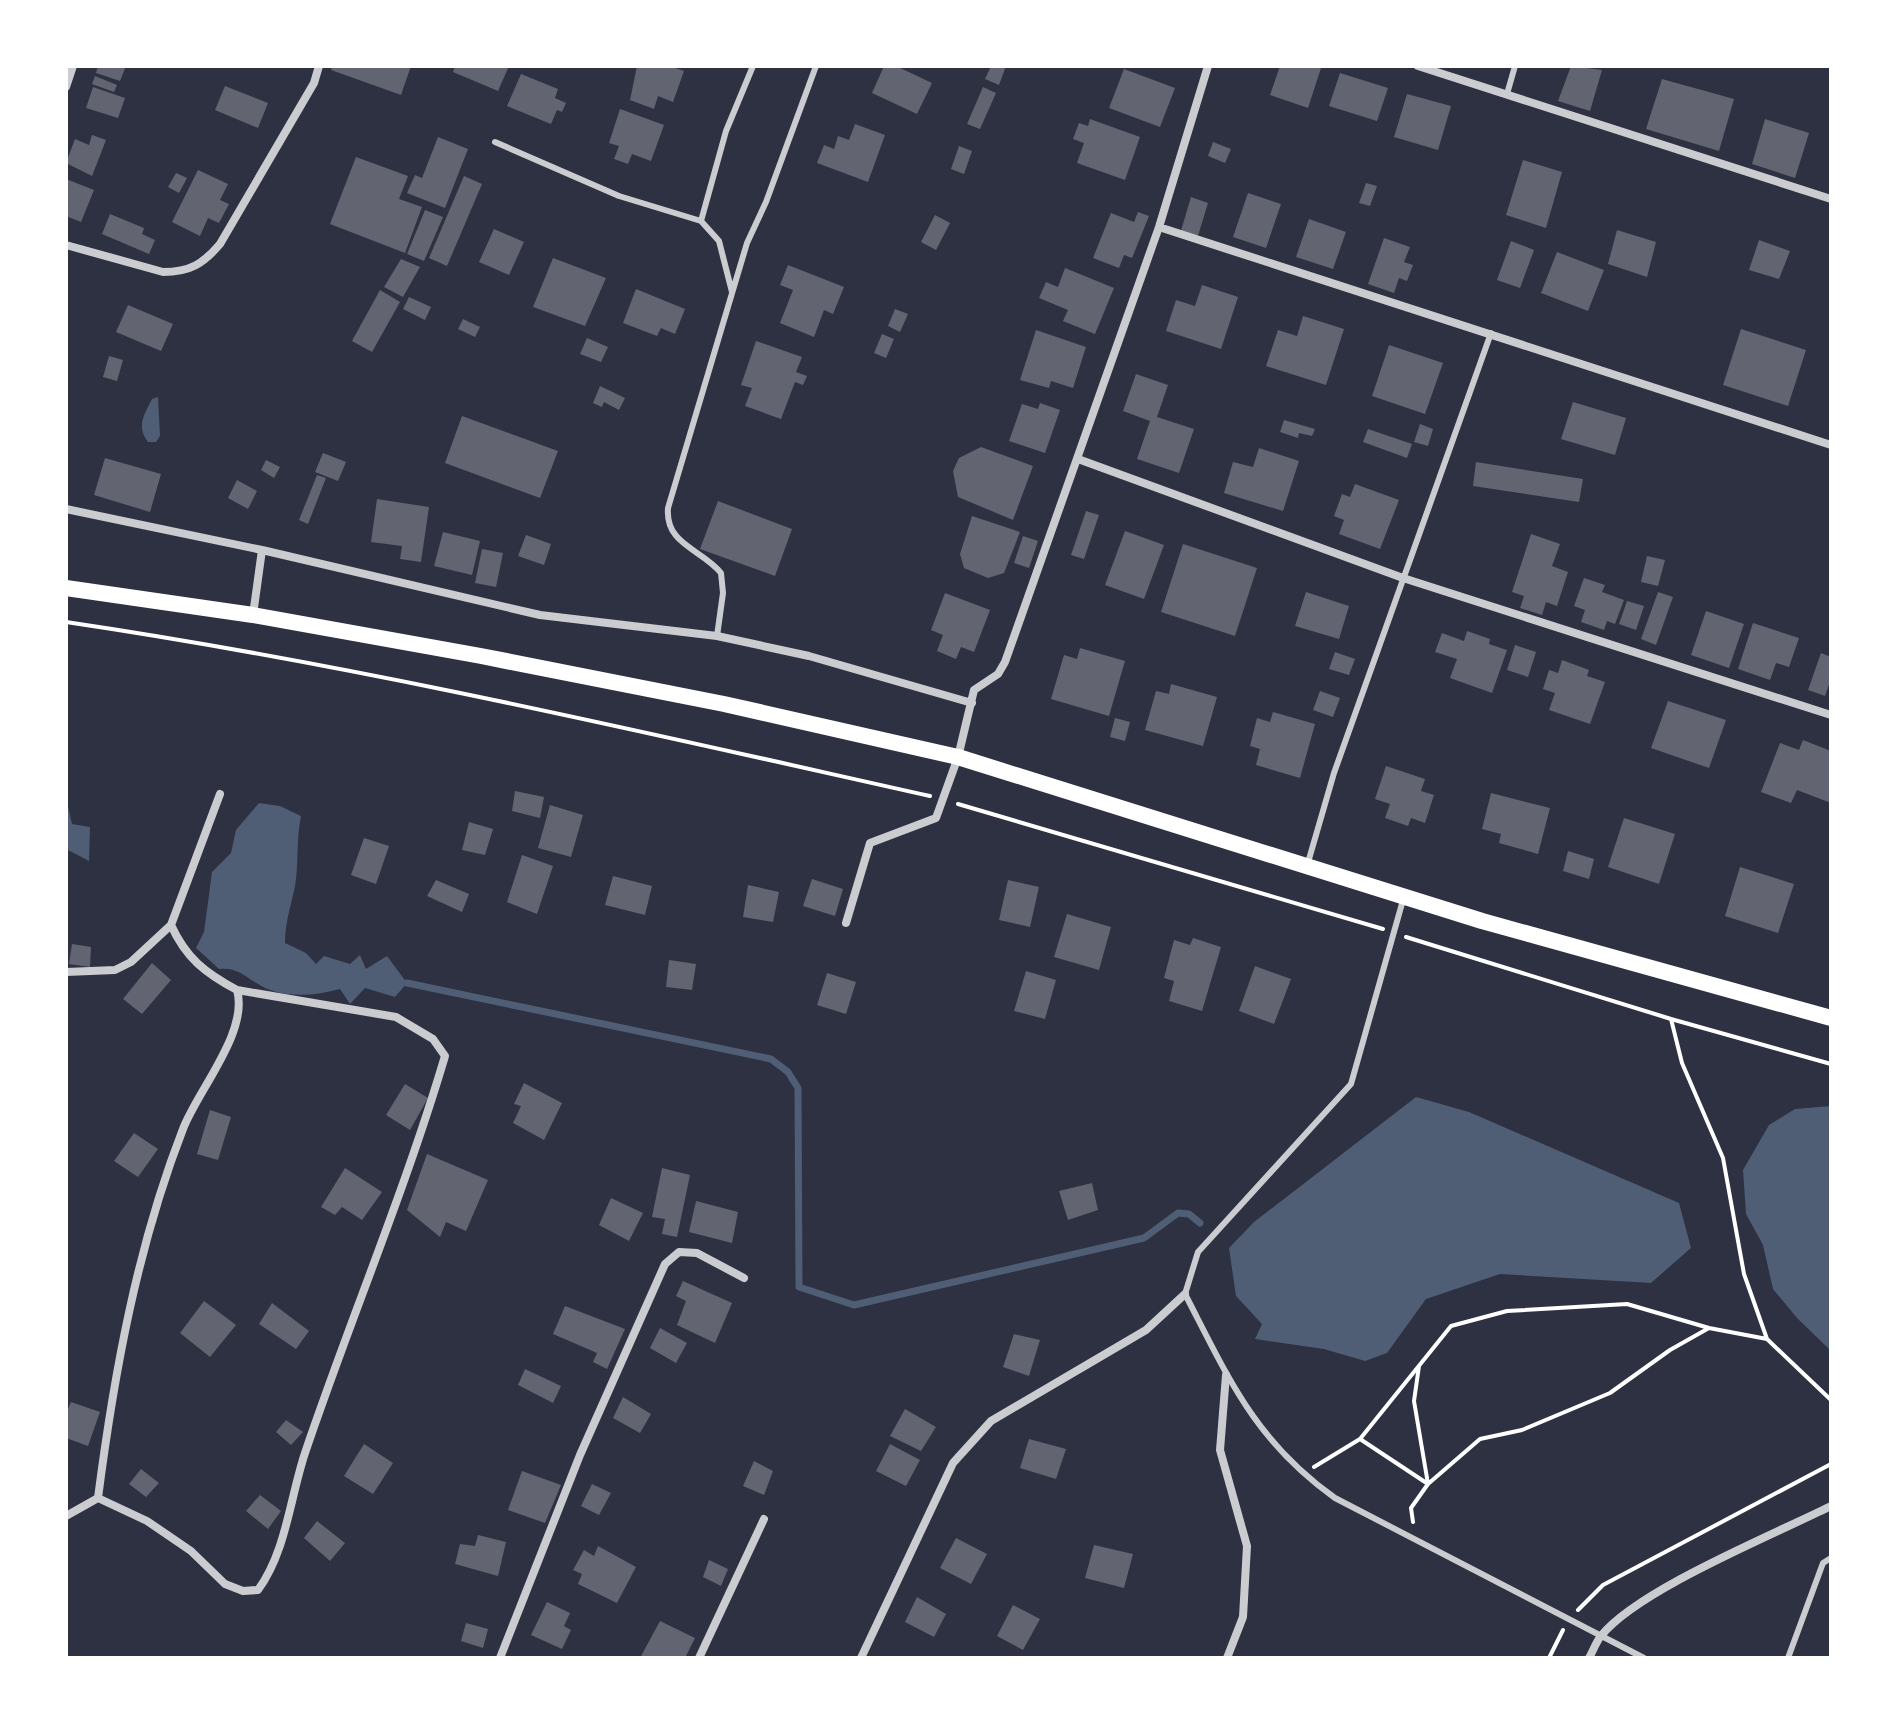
<svg xmlns="http://www.w3.org/2000/svg" width="1897" height="1724" font-family="'Noto Sans',sans-serif">
	<style>
		.water { fill: #4f5d75 }
		.lines { fill: none; stroke-linecap: round; stroke-linejoin: round }
		.stream { stroke: #4f5d75; stroke-width: 7 }
		.building { fill: #626471 }
		.path { stroke: #fff; stroke-width: 4 }
		.service { stroke: #caccd0; stroke-width: 6 }
		.minor { stroke: #caccd0; stroke-width: 8 }
		.secondary { stroke: #fff; stroke-width: 16 }
	</style>
	<rect width="100%" height="100%" fill="#2d3142"/>
	<path class="water" d="M158,397l2,39 -4,6h-8c-12,-15 -4,-27 4,-43z
		M66,798l6,26 18,3 -1,34 -23,-12z
		M259,803l21,3 21,10c-5,24 -2,47 -6,70 -4,20 -10,36 -10,57l21,10 10,11 8,-8 26,8 10,-9 6,14 21,-13 20,27 -12,14 -30,-9 -15,16 -10,-15c-22,6 -47,9 -70,1 -20,-7 -29,-24 -51,-21l-23,-21 8,-16 8,-60 19,-19 5,-23z
		M1416,1097l53,15 210,91 12,45 -40,35 -151,-9 -74,25 -39,54 -22,8 -41,-12 -69,-10 7,-15 -26,-28 -7,-48 25,-26z
		M1831,1106v245l-34,-33 -24,-29 -10,-44 -17,-31 -3,-44 26,-45 26,-16z"/>
	<g class="lines">
		<path class="stream" d="M407,983l364,76 17,13 10,16 1,199 55,18 290,-67 34,-25 11,1 11,9"/>
	</g>
	<path class="building" d="M98,66h28l-6,15 -24,-8z
		M333,66h78l-10,29 -70,-25z
		M455,66h54l-11,25 -45,-19z
		M637,66h33l14,5 -11,31 -15,-6 -4,13 -24,-9z
		M884,66h12l36,17 -15,31 -45,-21z
		M991,66h15l-7,19 -14,-6z
		M1280,66l41,2 -13,40 -38,-13z
		M1571,66l31,4 -12,41 -32,-10z
		M1124,69l51,19 -15,39 -51,-19z
		M1340,73l48,15 -11,33 -48,-15z
		M521,74l37,15 -3,9 11,5 -4,9 -5,-2 -6,14 -44,-18z
		M95,76l22,9 -3,7 -22,-8z
		M1662,79l72,20 -15,52 -73,-22z
		M225,86l43,17 -10,25 -43,-18z
		M93,87l32,11 -7,20 -32,-10z
		M983,87l13,6 -16,36 -13,-5z
		M1407,94l44,12 -13,44 -44,-13z
		M620,109l44,16 -13,36 -19,-7 -4,10 -14,-5 5,-13 -10,-3z
		M1090,119l50,18 -15,43 -48,-17 7,-20 -11,-4 6,-16 9,3z
		M1765,119l44,14 -14,45 -43,-14z
		M855,124l30,11 -17,47 -51,-19 7,-18 10,4 4,-13 11,4z
		M92,135l14,5 -14,36 -26,-13 9,-24 14,6z
		M438,137l30,12 -23,59 -38,-15 8,-18 7,3z
		M1213,142l18,7 -6,14 -17,-7z
		M959,146l13,5 -8,23 -13,-5z
		M356,157l52,19 -9,23 23,8 -17,46 -75,-29z
		M1523,160l39,12 -16,56 -40,-13z
		M198,170l30,14 -8,16 9,4 -10,19 -11,-5 -8,18 -28,-14z
		M176,173l11,5 -8,15 -11,-6z
		M464,176l18,8 -35,82 -18,-8z
		M66,179l28,11 -13,32 -15,-6z
		M1366,183l11,3 -7,20 -11,-3z
		M1248,193l33,11 -15,44 -33,-11z
		M1191,197l17,6 -11,36 -17,-5z
		M425,210l18,7 -19,44 -17,-7z
		M1138,212l11,4 -17,42 -8,-3 -5,13 -26,-10 18,-45 23,9z
		M110,214l34,14 -2,6 13,6 -6,14 -47,-20z
		M935,215l15,8 -14,27 -15,-8z
		M1309,219l37,13 -13,37 -37,-12z
		M494,229l30,13 -15,33 -30,-13z
		M1617,230l39,12 -9,35 -39,-13z
		M1384,238l26,9 -6,15 9,3 -6,16 -8,-3 -5,15 -26,-9z
		M1759,240l31,11 -11,28 -30,-9z
		M1511,241l23,9 -14,38 -23,-8z
		M1557,252l47,18 -16,41 -47,-18z
		M553,258l53,20 -21,48 -52,-19z
		M401,259l19,8 -17,30 -19,-10z
		M788,265l56,22 -11,27 -9,-4 -10,27 -34,-14 13,-33 -13,-5z
		M1065,268l49,20 -19,46 -32,-13 5,-11 -29,-12 7,-16 12,5z
		M1202,285l36,12 -17,52 -55,-18 10,-31 19,6z
		M636,289l49,20 -10,25 -14,-6 -4,8 -34,-13z
		M380,290l20,12 -28,50 -20,-11z
		M409,297l22,10 -6,13 -22,-11z
		M128,305l45,19 -12,27 -45,-19z
		M895,309l13,5 -8,18 -12,-6z
		M1303,316l41,13 -18,56 -60,-19 12,-36 19,6z
		M463,319l17,8 -5,10 -17,-8z
		M1741,329l65,21 -18,56 -65,-21z
		M1036,330l50,17 -13,41 -22,-7 -2,7 -29,-8z
		M882,334l12,5 -8,19 -12,-5z
		M587,338l21,9 -7,15 -21,-8z
		M756,341l46,16 -6,15 11,4 -4,9 -8,-3 -14,37 -36,-13 7,-18 -11,-3z
		M1389,345l54,18 -18,51 -53,-18z
		M109,356l14,4 -6,21 -14,-4z
		M1136,374l32,11 -11,32 37,12 -15,44 -42,-14 13,-38 -27,-10z
		M600,386l25,12 -6,12 -15,-8 -2,5 -9,-4z
		M1573,402l53,16 -11,37 -54,-16z
		M1040,403l20,7 -15,43 -36,-12 13,-37 16,5z
		M462,416l96,35 -18,47 -95,-35z
		M1284,420l31,9 -3,7 -13,-3 -1,5 -18,-6z
		M1420,424l13,5 -5,17 -14,-4z
		M1368,429l44,15 -5,14 -44,-16z
		M981,447l52,19 -20,54 -55,-23 -5,-26 6,-13z
		M1259,448l40,13 -16,50 -59,-18 9,-31 20,5z
		M323,453l23,9 -8,19 -23,-9z
		M105,458l56,16 -11,38 -56,-17z
		M266,460l14,7 -6,11 -13,-8z
		M1476,462l107,17 -4,23 -106,-16z
		M317,475l9,3 -18,46 -9,-4z
		M237,480l20,11 -9,18 -20,-11z
		M1355,484l44,16 -19,49 -41,-15 5,-14 -10,-4 8,-22 8,3z
		M377,499l52,8 -8,55 -21,-3 2,-13 -31,-4z
		M718,501l74,28 -17,47 -75,-27z
		M1086,511l13,4 -15,44 -13,-4z
		M972,516l48,16 -16,41 -16,5 -24,-10 -4,-14z
		M1125,531l39,14 -20,54 -39,-14z
		M443,532l37,9 -8,34 -38,-9z
		M1531,534l29,10 -8,22 16,6 -11,34 -11,-4 -4,13 -22,-7 4,-12 -12,-4z
		M526,535l25,9 -7,21 -26,-9z
		M1023,536l15,5 -9,27 -15,-5z
		M1183,544l74,24 -22,68 -74,-24z
		M482,549l21,4 -7,34 -21,-4z
		M1647,556l18,4 -7,26 -17,-4z
		M1584,578l21,7 -3,7 22,8 -9,24 -8,-3 -3,9 -23,-8 4,-12 -11,-4z
		M1306,592l43,14 -10,33 -44,-13z
		M1658,592l15,5 -17,48 -15,-6z
		M945,593l45,17 -16,42 -13,-5 -5,12 -19,-8 6,-16 -12,-5z
		M1627,601l17,5 -8,24 -17,-6z
		M1706,611l38,13 -15,44 -38,-13z
		M1753,623l46,15 -10,29 -13,-4 -6,17 -32,-11z
		M1467,631l23,8 -1,5 18,6 -15,43 -42,-15 7,-19 -22,-7 7,-19 22,8z
		M1515,645l21,7 -8,25 -21,-7z
		M1080,648l45,13 -16,55 -58,-17 13,-44 13,4z
		M1335,652l20,7 -6,16 -20,-6z
		M1821,653l10,4v22l-6,17 -17,-6z
		M1562,660l27,10 -2,6 18,6 -15,42 -41,-14 6,-17 -12,-4 6,-19 9,3z
		M1171,684l46,13 -14,49 -58,-16 11,-39 13,3z
		M1320,691l20,7 -7,19 -20,-7z
		M1668,701l58,19 -17,48 -58,-20z
		M1273,712l42,12 -15,54 -44,-13 4,-16 -10,-3 7,-28 13,4z
		M1115,718l15,4 -5,19 -15,-4z
		M1803,740l28,11v52l-34,-13 -6,13 -30,-11 19,-49 19,7z
		M1386,766l39,13 -4,12 13,4 -9,28 -14,-5 -3,8 -23,-8 5,-14 -15,-5z
		M515,791l29,6 -4,21 -28,-7z
		M1491,793l59,15 -12,46 -39,-11 2,-9 -19,-5z
		M550,805l33,10 -12,42 -33,-9z
		M1624,818l51,16 -16,50 -51,-17z
		M469,822l24,7 -8,26 -23,-5z
		M364,838l25,8 -13,38 -25,-9z
		M1568,851l26,8 -5,20 -26,-8z
		M522,855l31,11 -16,48 -30,-12z
		M1740,867l54,17 -16,49 -53,-17z
		M613,876l39,10 -7,29 -40,-10z
		M812,879l31,10 -8,27 -32,-10z
		M436,880l33,14 -7,18 -35,-16z
		M1008,880l31,7 -9,40 -31,-7z
		M748,885l31,7 -6,30 -30,-5z
		M1067,914l44,13 -12,43 -45,-13z
		M1193,938l28,9 -19,64 -33,-10 5,-20 -10,-3 10,-38 16,5z
		M72,944l19,3 -1,20 -21,-3z
		M669,960l27,4 -4,26 -26,-3z
		M152,963l19,17 -29,34 -19,-15z
		M1255,966l36,13 -17,45 -35,-13z
		M1026,971l30,9 -11,39 -31,-8z
		M827,973l29,9 -10,32 -29,-9z
		M524,1083l38,20 -18,37 -31,-17 8,-17 -7,-2z
		M405,1084l23,14 -18,32 -24,-15z
		M210,1110l21,7 -13,43 -21,-6z
		M134,1133l24,16 -20,28 -24,-16z
		M427,1154l61,26 -22,51 -20,-9 -6,15 -33,-27z
		M345,1168l37,24 -20,28 -20,-13 -7,8 -14,-8z
		M662,1168l28,7 -13,62 -15,-3 3,-15 -13,-2z
		M1092,1183l6,27 -30,10 -9,-29z
		M611,1198l32,15 -14,28 -30,-16z
		M696,1201l42,11 -6,31 -43,-11z
		M683,1281l49,22 -17,40 -38,-18 9,-24 -10,-5z
		M204,1301l32,24 -26,32 -30,-24z
		M272,1303l37,28 -13,18 -37,-25z
		M565,1306l60,23 -18,40 -14,-7 4,-9 -44,-19z
		M660,1328l27,15 -11,20 -26,-15z
		M1014,1334l26,6 -11,36 -26,-9z
		M525,1369l36,17 -8,17 -35,-18z
		M623,1397l28,17 -11,19 -27,-15z
		M71,1402l29,10 -12,34 -22,-8v-24z
		M905,1409l31,18 -15,24 -31,-15z
		M286,1420l17,12 -12,13 -15,-13z
		M1029,1439l37,10 -10,30 -36,-11z
		M364,1444l29,19 -20,31 -29,-18z
		M890,1444l30,16 -14,26 -30,-15z
		M754,1461l19,10 -9,24 -21,-9z
		M141,1469l18,14 -13,14 -17,-13z
		M522,1471l39,14 -16,38 -37,-13z
		M592,1484l19,9 -12,22 -18,-9z
		M260,1495l21,16 -13,18 -22,-18z
		M317,1521l28,22 -15,18 -26,-23z
		M478,1535l28,7 -8,34 -43,-12 5,-20 15,2z
		M956,1538l31,16 -16,30 -31,-16z
		M1094,1545l39,9 -9,34 -39,-10z
		M598,1546l38,21 -19,36 -39,-19 4,-10 -9,-4 11,-20 10,6z
		M709,1560l19,9 -7,17 -18,-9z
		M917,1597l29,17 -12,23 -29,-15z
		M547,1602l23,11 -6,13 7,4 -9,19 -31,-14z
		M1013,1605l27,14 -17,31 -26,-14z
		M660,1621l35,17 -10,20h-45z
		M466,1623l22,6 -5,19 -22,-7z"/>
	<g class="lines">
		<path class="path" d="M66,622c291,43 577,110 864,174
			M958,804l425,125
			M1406,937l265,82 160,45
			M1671,1019l11,44 41,95 21,116 23,65
			M1360,1439l68,45 52,-45 42,-9 88,-37 60,-43 39,-22
			M1314,1467l46,-28 91,-113 56,-15 120,-7 82,24 58,11 64,61
			M1413,1522l-2,-14 17,-24 -14,-83 5,-35
			M1578,1610l25,-25 228,-121
			M1549,1658l14,-28"/>
		<path class="service" d="M1507,94l8,-28
			M495,142l124,54 82,25 18,20 13,51
			M701,221l25,-90 27,-65
			M717,636l6,-43 -2,-20c-19,-24 -56,-28 -53,-65l79,-265 19,-41 50,-136
			M1307,866l27,-93 157,-440
			M1403,900l-52,184 -153,168 -13,42c44,85 70,147 150,204l309,160
			M1788,1658l35,-95 8,-5"/>
		<path class="minor" d="M1418,66l413,133
			M66,87l7,-21
			M1159,227l672,218
			M66,245l97,27c27,0 40,-8 57,-28l94,-161 5,-17
			M1078,459l325,119 428,137
			M66,509l196,41 278,65 177,21 92,20 163,47
			M253,615l9,-65
			M846,923l24,-80 66,-25 22,-61 16,-67 24,-16 7,-12 154,-435 49,-161
			M66,972l49,-2 16,-8 40,-37 49,-131
			M1226,1375l-6,75 27,96 -4,71 -16,41
			M98,1498c16,-124 39,-251 85,-369 15,-39 66,-97 54,-139 -32,-17 -51,-32 -66,-65
			M66,1516l32,-18 49,23 44,30 34,33 18,7 15,-1c28,-38 32,-92 47,-137 45,-133 100,-262 140,-397l-12,-17 -37,-22 -159,-27
			M500,1658l80,-203 85,-191 14,-12 18,1 47,25
			M699,1658l65,-139
			M861,1658l92,-195 38,-42 155,-91 39,-36
			M1589,1658c4,-7 7,-16 12,-22 36,-46 174,-102 230,-130"/>
		<path class="secondary" d="M66,588l187,27 228,41 243,48 234,53 524,164 349,97"/>
	</g>
	<rect width="1897" height="1724" fill="none" stroke="#ffffff" stroke-width="136"/>
</svg>
